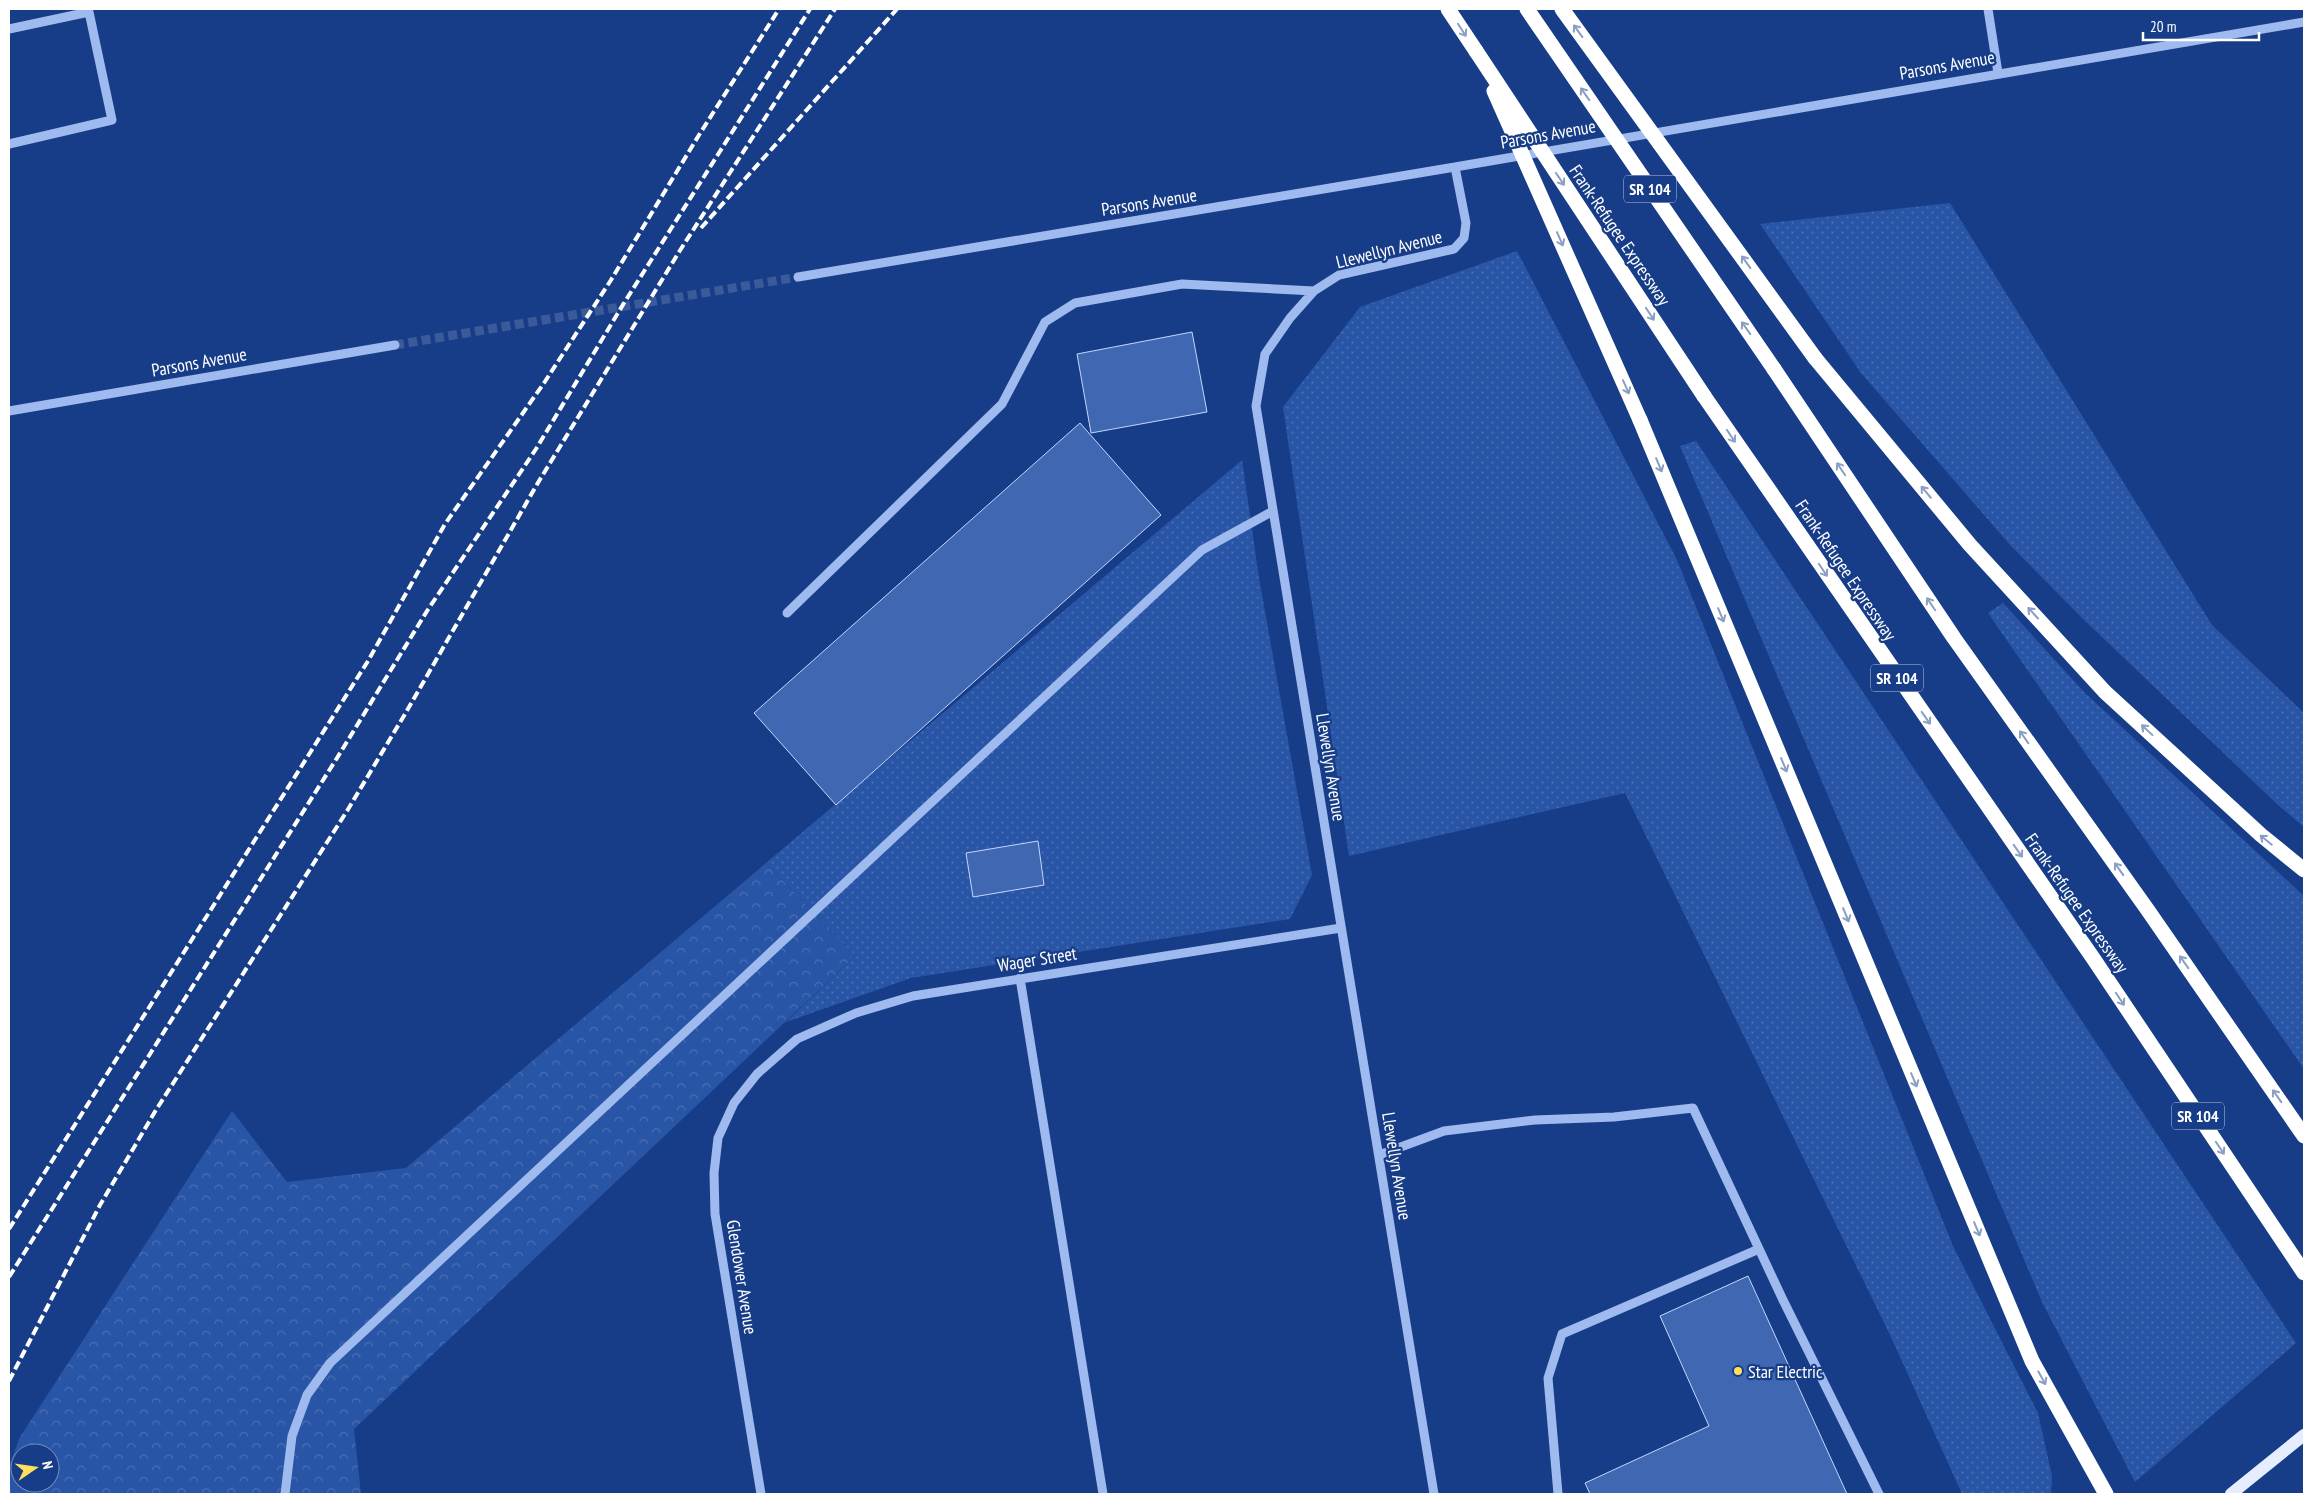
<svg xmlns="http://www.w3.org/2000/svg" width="2313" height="1503" font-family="'PT Sans Narrow',sans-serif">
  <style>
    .grass { fill: url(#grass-dots) }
    .forest { fill: url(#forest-crowns); fill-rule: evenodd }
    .building { fill: #3f67b2; stroke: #c4d7fa }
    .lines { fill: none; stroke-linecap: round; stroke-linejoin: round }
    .minor-tunnel { stroke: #3a5a9a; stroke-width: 9; stroke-dasharray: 9 4.5; stroke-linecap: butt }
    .minor { stroke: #9ebaee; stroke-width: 9 }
    .major { stroke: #e5edff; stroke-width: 12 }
    .highway { stroke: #fff; stroke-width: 15 }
    .rail { stroke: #fff; stroke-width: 4; stroke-dasharray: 9 4; stroke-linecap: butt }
    .highway-bridge { stroke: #fff; stroke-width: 15 }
    .oneway { stroke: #8b9ec4 }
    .poi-dot { fill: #ffe05b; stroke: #173d88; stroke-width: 2 }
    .labels { text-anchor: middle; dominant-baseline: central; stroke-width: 4.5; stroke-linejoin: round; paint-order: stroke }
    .shield { fill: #173d88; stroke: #b9c5db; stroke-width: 1 }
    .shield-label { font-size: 16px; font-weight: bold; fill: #fff }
    .street-label { font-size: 18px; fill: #fff; stroke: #173d88 }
    .poi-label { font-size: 18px; fill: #fff; stroke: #173d88; text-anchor: start }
  </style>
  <defs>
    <pattern id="grass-dots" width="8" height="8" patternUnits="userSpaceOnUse" patternTransform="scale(1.25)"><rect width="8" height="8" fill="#2955a7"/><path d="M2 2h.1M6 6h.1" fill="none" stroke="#496eb4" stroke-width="1.8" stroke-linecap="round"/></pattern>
    <pattern id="forest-crowns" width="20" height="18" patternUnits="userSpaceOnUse" patternTransform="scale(1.25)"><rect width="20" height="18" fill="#2955a7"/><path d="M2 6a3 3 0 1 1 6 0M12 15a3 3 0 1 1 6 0" fill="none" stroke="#496eb4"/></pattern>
  </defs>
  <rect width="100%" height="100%" fill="#173d88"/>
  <path class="grass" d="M1950,203L2212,625L2304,713V827L2278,805L2082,618L2011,546L1861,373L1760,224Z
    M1517,251L1677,560L1953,1246L2038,1413L2052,1476L2051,1494H1962L1891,1337L1625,793L1349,856L1283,407L1360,307Z
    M1696,441L2296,1343L2135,1482L2042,1302L1680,446Z
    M1242,460L1259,578L1312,875L1290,919L911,978L786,1022L855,956L766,863Z
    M2003,603L2083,691L2304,896V1069L1988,613Z"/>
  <path class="forest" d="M766,863L855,956L354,1429L361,1494H9V1466L20,1437L232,1111L287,1182L406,1168ZM20,1453H50V1483H20Z"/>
  <path class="building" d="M1192,332L1207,412L1091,433L1077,354Z
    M1080,423L1161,515L836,805L754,713Z
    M1038,841L1044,885L973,897L966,853Z
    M1748,1276L1847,1494H1590L1585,1483L1709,1426L1660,1316Z"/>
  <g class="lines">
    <path class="minor-tunnel" d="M395,345L798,277"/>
    <path class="minor" d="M1988,9L1998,73
      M9,29L89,12L112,120L9,144
      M798,277L1455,167L2304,22
      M9,411L395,345
      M787,613L1002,404L1045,322L1075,303L1182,284L1314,291
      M1020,978L1103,1494
      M1379,1155L1444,1131L1535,1120L1614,1117L1693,1108L1783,1300L1879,1494
      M285,1494L292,1436L307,1395L330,1363L1202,550L1273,511
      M761,1494L715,1214L714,1173L718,1138L734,1103L757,1074L797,1039L856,1013L913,996L1341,928
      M1434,1494L1256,406L1265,354L1290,318L1314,291L1339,275L1454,249L1464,238L1466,223L1455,167
      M1558,1494L1548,1378L1562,1334L1759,1249"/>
    <path class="major" d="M2231,1494L2304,1435"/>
    <path class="highway" d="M1448,9L1476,51
      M1815,358L1970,545L2105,692L2261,835L2304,870
      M1774,369L1954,638L2147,909L2304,1136
      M1704,396L2093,958L2304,1273
      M1640,420L2032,1361L2106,1494"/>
    <path class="rail" d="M701,228L897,9
      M9,1229L368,661L445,524L544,383L611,280L699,135L779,9
      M9,1277L337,758L427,611L536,449L624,303L810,9
      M9,1381L100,1205L156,1110L347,811L405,714L539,481L679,252L835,9"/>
    <path class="highway-bridge" d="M1527,9L1774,369
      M1562,9L1815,358
      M1476,51L1704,396
      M1494,91L1640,420"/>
  </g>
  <defs><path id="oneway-shaft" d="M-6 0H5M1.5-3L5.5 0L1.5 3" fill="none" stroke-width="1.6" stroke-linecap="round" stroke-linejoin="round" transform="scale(1.25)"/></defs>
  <g class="oneway">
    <use href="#oneway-shaft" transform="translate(1462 30) rotate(57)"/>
    <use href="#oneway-shaft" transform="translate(1578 31) rotate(-126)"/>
    <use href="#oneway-shaft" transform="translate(1585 94) rotate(-125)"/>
    <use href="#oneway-shaft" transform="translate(1560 179) rotate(56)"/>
    <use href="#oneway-shaft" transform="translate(1560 239) rotate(66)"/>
    <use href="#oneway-shaft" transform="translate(1746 262) rotate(-126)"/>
    <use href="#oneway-shaft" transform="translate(1650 314) rotate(56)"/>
    <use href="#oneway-shaft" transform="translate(1746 328) rotate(-125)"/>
    <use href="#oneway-shaft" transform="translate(1626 387) rotate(66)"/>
    <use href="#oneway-shaft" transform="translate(1731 436) rotate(56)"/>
    <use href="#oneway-shaft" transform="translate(1659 465) rotate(67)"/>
    <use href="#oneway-shaft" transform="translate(1841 469) rotate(-124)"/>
    <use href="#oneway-shaft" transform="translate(1926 492) rotate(-130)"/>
    <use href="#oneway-shaft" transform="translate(1823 570) rotate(56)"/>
    <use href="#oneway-shaft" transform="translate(1931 604) rotate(-124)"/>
    <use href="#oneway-shaft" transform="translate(2033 613) rotate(-133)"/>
    <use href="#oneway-shaft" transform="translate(1721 615) rotate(67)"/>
    <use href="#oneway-shaft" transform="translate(1926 718) rotate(55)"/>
    <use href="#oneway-shaft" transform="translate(2147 730) rotate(-137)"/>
    <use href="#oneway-shaft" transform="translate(2024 737) rotate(-125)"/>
    <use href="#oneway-shaft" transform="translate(1784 765) rotate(67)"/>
    <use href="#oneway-shaft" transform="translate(2266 840) rotate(-141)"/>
    <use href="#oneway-shaft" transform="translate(2018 851) rotate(55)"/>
    <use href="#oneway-shaft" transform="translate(2119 869) rotate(-125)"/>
    <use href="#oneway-shaft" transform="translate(1846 915) rotate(67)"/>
    <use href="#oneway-shaft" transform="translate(2184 962) rotate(-125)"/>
    <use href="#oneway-shaft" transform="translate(2120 999) rotate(56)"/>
    <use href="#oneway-shaft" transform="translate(1914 1080) rotate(67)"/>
    <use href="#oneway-shaft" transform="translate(2277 1096) rotate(-125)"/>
    <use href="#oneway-shaft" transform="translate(2220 1148) rotate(56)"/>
    <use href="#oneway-shaft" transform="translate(1977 1229) rotate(67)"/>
    <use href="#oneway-shaft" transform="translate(2042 1378) rotate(61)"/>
  </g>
  <circle class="poi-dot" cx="1738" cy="1371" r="5"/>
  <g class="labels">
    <g class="shield">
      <rect x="1624" y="175.5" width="52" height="27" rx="4"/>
      <rect x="1871" y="664.5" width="52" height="27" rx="4"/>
      <rect x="2172" y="1102.5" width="52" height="27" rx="4"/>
    </g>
    <g class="shield-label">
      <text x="1650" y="189">SR 104</text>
      <text x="1897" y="678">SR 104</text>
      <text x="2198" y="1116">SR 104</text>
    </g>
    <g class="street-label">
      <text transform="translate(1947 65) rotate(-10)">Parsons Avenue</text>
      <text transform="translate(1548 134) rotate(-10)">Parsons Avenue</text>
      <text transform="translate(1149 202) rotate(-9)">Parsons Avenue</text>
      <text transform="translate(1620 235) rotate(56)">Frank-Refugee Expressway</text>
      <text transform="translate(1389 249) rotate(-14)">Llewellyn Avenue</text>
      <text transform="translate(199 362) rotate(-10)">Parsons Avenue</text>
      <text transform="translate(1846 570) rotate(56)">Frank-Refugee Expressway</text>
      <text transform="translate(1331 767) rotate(81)">Llewellyn Avenue</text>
      <text transform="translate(2077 903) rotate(55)">Frank-Refugee Expressway</text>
      <text transform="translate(1037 959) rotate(-9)">Wager Street</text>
      <text transform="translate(1397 1166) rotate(81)">Llewellyn Avenue</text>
      <text transform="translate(742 1277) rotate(81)">Glendower Avenue</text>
    </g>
    <g class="poi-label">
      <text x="1748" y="1371">Star Electric</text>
    </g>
  </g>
  <rect width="2313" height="1503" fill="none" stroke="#ffffff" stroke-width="20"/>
  <g transform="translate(35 1468) rotate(77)"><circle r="24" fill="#173d88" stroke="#748bb8"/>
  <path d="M0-4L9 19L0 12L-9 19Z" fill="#ffe05b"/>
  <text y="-8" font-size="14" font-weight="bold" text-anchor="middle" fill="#ffffff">N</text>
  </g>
  <path d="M2143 32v8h116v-8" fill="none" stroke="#ffffff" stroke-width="2.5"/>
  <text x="2150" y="32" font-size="15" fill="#ffffff" stroke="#173d88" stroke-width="4" paint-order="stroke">20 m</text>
</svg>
